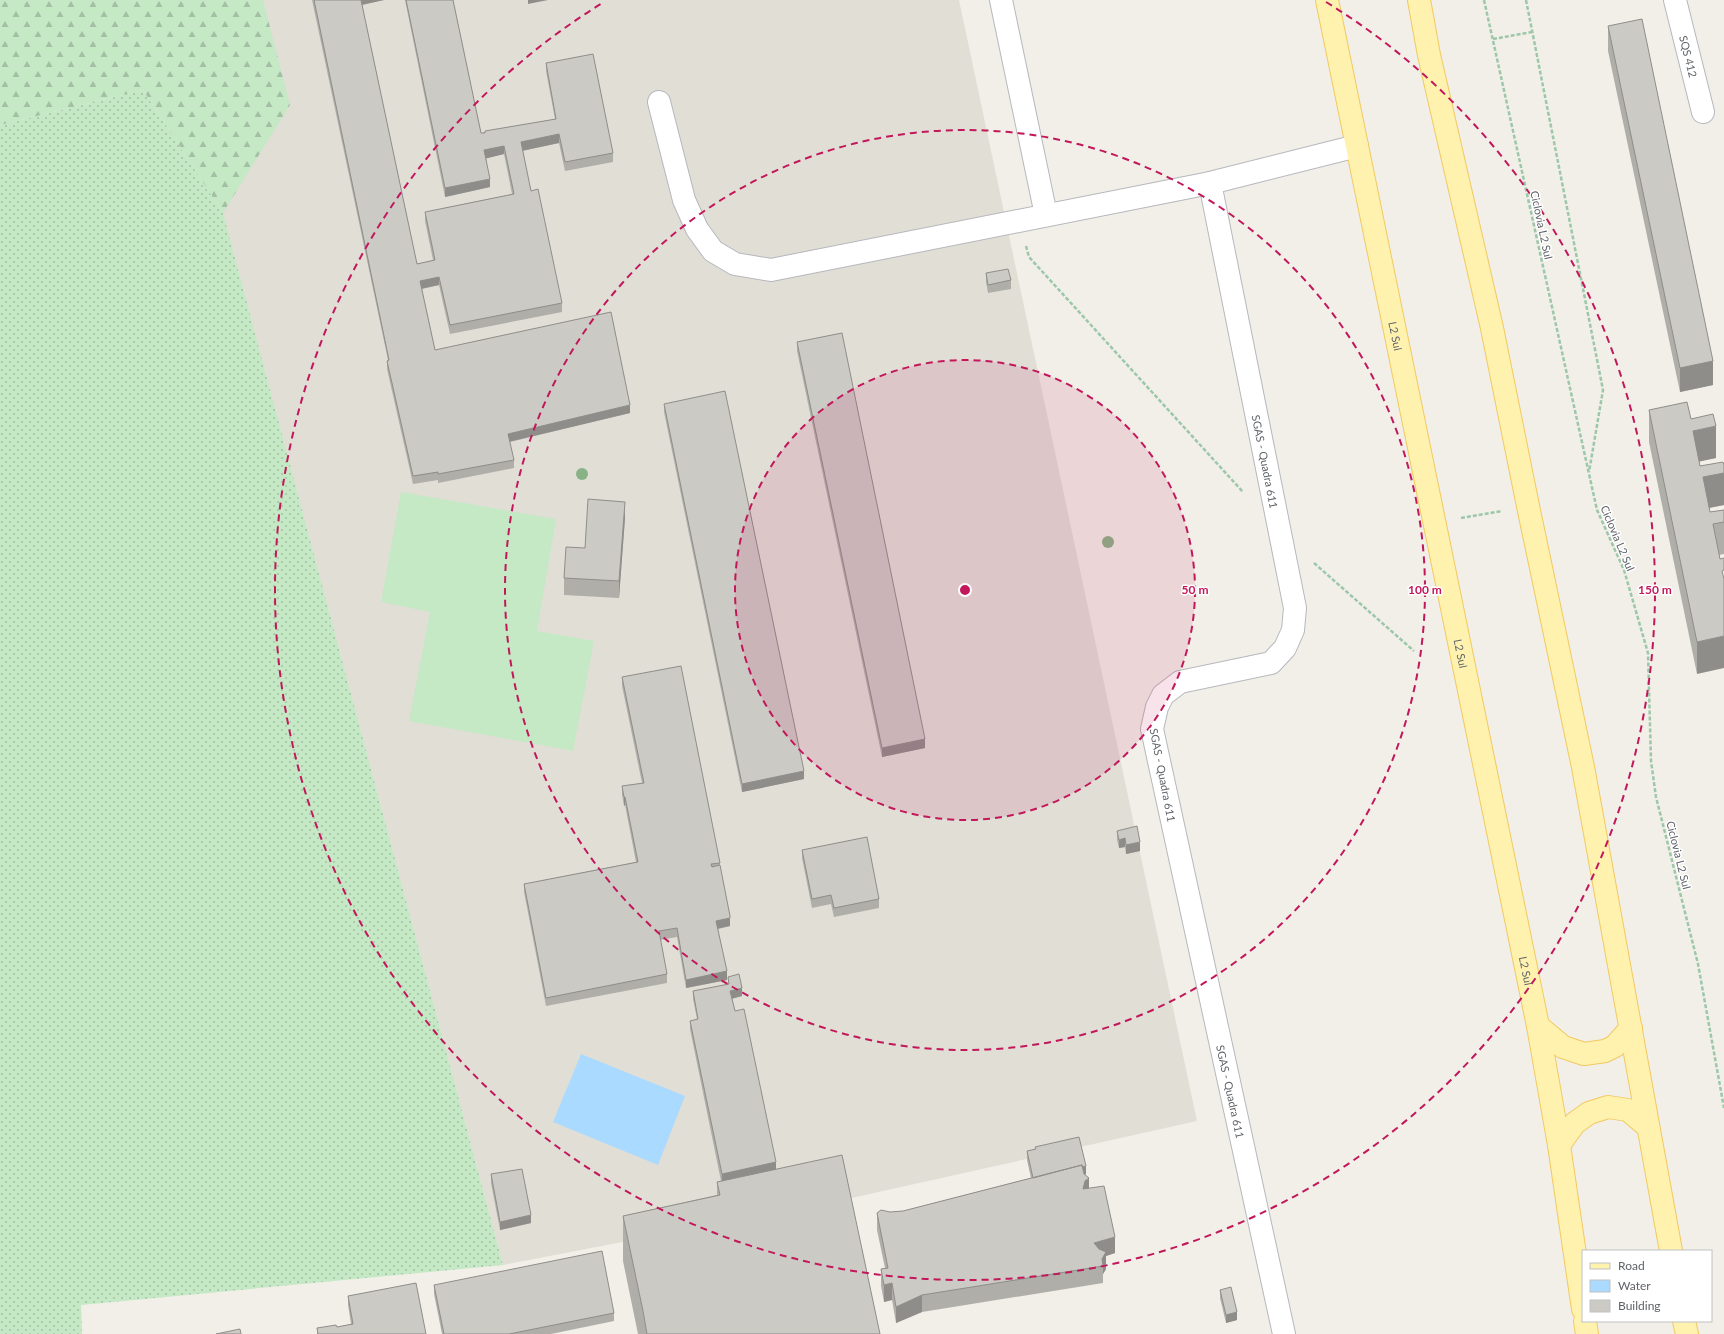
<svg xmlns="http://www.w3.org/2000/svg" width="1724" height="1334" font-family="Lato,sans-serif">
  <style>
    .education { fill: #e1ded6 }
    .grass { fill: url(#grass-dots) }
    .forest { fill: url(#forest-firs) }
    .pitch { fill: #c5e8c5 }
    .water { fill: #aadaff }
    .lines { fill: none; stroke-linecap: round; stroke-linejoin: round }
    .minor-casing { stroke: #b5b8bc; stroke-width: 24 }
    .major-casing { stroke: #f2c960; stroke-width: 24 }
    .path { stroke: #9cc7a9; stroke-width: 2.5; stroke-dasharray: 4 2; stroke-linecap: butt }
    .minor { stroke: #fff; stroke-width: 22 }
    .major { stroke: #fff2af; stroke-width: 22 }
    .tree { fill: #89b387 }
    .wall { fill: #afaea9 }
    .shaded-wall { fill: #8f8d8a }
    .building { fill: #cccac5; stroke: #8f8d8a }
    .ring { fill: none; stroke: #c2185b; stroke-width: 2; stroke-dasharray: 7 5 }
    .labels { text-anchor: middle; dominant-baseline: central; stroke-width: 3; stroke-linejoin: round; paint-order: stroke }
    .street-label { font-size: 11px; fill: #5f6368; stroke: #fff }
    .centre { fill: #c2185b; stroke: #fff; stroke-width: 2 }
    .ring-label { font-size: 12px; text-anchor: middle; font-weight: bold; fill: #c2185b; stroke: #fff; stroke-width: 3; stroke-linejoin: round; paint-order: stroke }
  </style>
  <defs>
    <pattern id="grass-dots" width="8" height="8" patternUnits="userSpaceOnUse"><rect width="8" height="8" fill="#c5e8c5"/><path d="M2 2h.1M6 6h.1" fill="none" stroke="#a3c0a4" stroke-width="1.8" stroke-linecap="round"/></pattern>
    <pattern id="forest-firs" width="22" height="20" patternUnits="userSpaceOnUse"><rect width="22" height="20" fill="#c5e8c5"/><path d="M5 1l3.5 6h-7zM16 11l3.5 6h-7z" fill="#a3c0a4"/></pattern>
  </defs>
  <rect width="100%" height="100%" fill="#f1efe8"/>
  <path class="education" d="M166,0H959L1197,1121L856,1197L503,1265Z"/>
  <path class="grass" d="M143,90L223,213L503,1265L81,1305L82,1334H0V125Z"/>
  <path class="forest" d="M0,0H263L290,105L223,213L143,90L0,125Z"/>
  <path class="pitch" d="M401,492L556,519L537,631L594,641L573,751L409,721L430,612L381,602Z"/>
  <path class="water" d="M581,1054L685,1096L658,1165L553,1122Z"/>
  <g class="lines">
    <defs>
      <g id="minor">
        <path d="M1001,0L1046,215"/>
        <path id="s1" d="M1675,0L1703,112"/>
        <path d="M659,102L684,200L697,229L713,251L735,264L771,270L1210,183L1357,146"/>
        <path id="s2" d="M1210,183L1295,608L1293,630L1285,648L1271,663L1180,682L1163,695L1157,707L1152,729L1284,1334"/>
      </g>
      <g id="major">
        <path id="s3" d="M1327,0L1538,1026L1559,1145L1583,1309"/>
        <path d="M1419,0L1429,55L1492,328L1528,506L1583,767L1671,1251"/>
        <path d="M1538,1026L1563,1047L1584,1054L1605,1051L1615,1046L1631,1028"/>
        <path d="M1559,1145L1575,1123L1589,1113L1608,1107L1628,1110L1647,1126"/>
        <path d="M1585,1321L1587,1334"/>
        <path d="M1684,1321L1687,1334"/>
      </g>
    </defs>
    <use href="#minor" class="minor-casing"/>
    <use href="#major" class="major-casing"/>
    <path class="path" d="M1484,0L1597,510L1624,570L1648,653L1651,761L1656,797L1698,964L1724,1108
      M1526,0L1603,390L1589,472
      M1493,39L1532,32
      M1026,246L1029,257L1243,492
      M1461,518L1502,511
      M1314,563L1414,651"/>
    <use href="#minor" class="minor"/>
    <use href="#major" class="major"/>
  </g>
  <g class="tree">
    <circle cx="582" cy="474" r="6"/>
    <circle cx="1108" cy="542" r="6"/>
  </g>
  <path class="wall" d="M312,0H384L362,5L417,264L433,260L425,221V212L512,194L504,154L486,158L490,187L445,197L405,0H453L481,133L555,119L546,71V63L613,153V162L565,171L559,143L522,151L531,191L562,303V312L450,334L439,285L422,289L435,350L630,413L510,442L514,460V468L438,483V480L413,484L387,369V361L388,360Z
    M1608,26L1713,385L1680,392L1608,51Z
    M986,273L1011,280V289L988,293L986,282Z
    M797,342L925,748L882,757L797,351Z
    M664,404L804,779L742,792L664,412Z
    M1649,410L1691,419L1716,458L1699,461L1700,466L1724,465V505L1709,508L1710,512L1724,510V554L1719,555L1697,674L1649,442Z
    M625,518L619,598L564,595V578L585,548Z
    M622,677L720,863V867L730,926L718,929L727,980L686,988L677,937L660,940L667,974V983L546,1006L524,892V884L636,862L625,805L624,806L622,795V786L642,783L622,686Z
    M1117,831L1140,851L1126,854L1125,847L1119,848L1117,840Z
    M802,850L879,899V908L834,917L831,904L812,908L802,858Z
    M728,977L742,996L732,999L735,1011L776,1169L880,1334H638L623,1261V1216L717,1195V1182L721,1181L690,1029V1021L697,1019L693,999V991L728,984Z
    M1035,1149L1086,1174L1085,1175L1089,1188L1115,1253L1106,1256V1269L1103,1274V1283L922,1312L896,1323L892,1300L884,1302L881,1286V1269L885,1268L877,1230V1213L903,1211L1031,1178L1027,1160V1151Z
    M491,1174L531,1223L500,1230L491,1183Z
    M434,1285L614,1313V1321L551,1334H442L434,1294Z
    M1220,1290L1237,1320L1226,1323L1220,1298Z
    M348,1296L426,1334H317V1328L337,1327L351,1324L348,1305Z"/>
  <path class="shaded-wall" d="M361,0H384L361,5Z
    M528,0H548L528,4Z
    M559,134V143L521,151V142Z
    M504,146V154L484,159V150Z
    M490,179V187L445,197V188Z
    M439,277V285L420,289V281Z
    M1713,361V385L1680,392V368Z
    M630,405V413L508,442V434Z
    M1716,426V458L1693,463V431Z
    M1724,473V505L1703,509V477Z
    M625,502V518L619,598V581Z
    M1724,636V668L1697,674V642Z
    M925,739V748L882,757V748Z
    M804,771V779L742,792V784Z
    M624,797H625V805L624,806Z
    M1125,838V847L1119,848V840Z
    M1140,842V851L1126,854V845Z
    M730,916V926L716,929V921Z
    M727,971V980L686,988V980Z
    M742,988V996L730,999V991Z
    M776,1162V1171L722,1182V1174Z
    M1086,1166V1174L1033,1187V1178Z
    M1089,1178V1194L1083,1189L1085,1181Z
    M531,1215V1223L500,1230V1222Z
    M1115,1237V1253L1106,1256V1269L1103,1274V1266L1094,1243Z
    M892,1283V1300L884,1302V1285Z
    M922,1295V1312L896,1323V1307Z
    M1237,1312V1320L1226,1323V1315Z"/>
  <path class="building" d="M314,0H361L417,264L435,260L425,212L514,194L504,146L484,150L490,179L445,188L406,0H453L481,133H485V131L556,119L546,63L593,54L613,153L565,162L559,134L521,142L531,191L538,189L562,303L450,325L439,277L420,281L435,350L611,312L630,405L508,434L514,460L438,474V472L413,476L387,361L389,360Z
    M1642,19L1713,361L1680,368L1608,26Z
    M1008,269L1011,280L988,285L986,273Z
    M842,333L925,739L882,748L797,342Z
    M725,391L804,771L742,784L664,404Z
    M1687,402L1691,419L1713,414L1716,426L1693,431L1700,466L1723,462L1724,465V473L1703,477L1710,512L1724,510V522L1713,524L1720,559L1724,558V570L1722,571L1724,579V636L1697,642L1649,410Z
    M588,499L625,502L619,581L564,578L566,547L585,548Z
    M681,666L720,863L711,864L712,867L720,865L730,916V918L716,921L727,971L686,980L677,928L659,931L667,974L546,998L524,884L638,862L625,797H624L622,786L644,783L622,677Z
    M1137,826L1140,842L1126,845L1125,838L1119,840L1117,831Z
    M867,837L879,899L834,908L831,895L812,899L802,850Z
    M739,974L742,988L730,991L735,1011L744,1009L776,1162L722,1174L690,1021L698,1019L693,991L729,984L728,977Z
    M1079,1137L1086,1166L1082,1167V1165L1033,1178L1027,1151L1036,1149L1035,1147Z
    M842,1155L880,1334H647L643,1311L623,1216L720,1195L717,1182Z
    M1082,1165L1084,1174L1089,1178L1085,1181L1083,1189L1104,1186L1115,1237L1094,1243L1099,1249L1106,1252L1102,1259L1103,1266L922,1295L896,1307L892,1283L884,1285L881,1269L888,1268L877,1213L881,1210L890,1212L903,1211Z
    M522,1169L531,1215L500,1222L491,1174Z
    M602,1251L614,1313L509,1334H444L434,1285Z
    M416,1283L426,1334H318L317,1328L336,1325L337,1327L353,1324L348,1296Z
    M1231,1287L1237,1312L1226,1315L1220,1290Z
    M240,1329L241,1334H216Z"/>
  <circle cx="965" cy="590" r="230" fill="#c2185b" fill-opacity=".12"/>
  <g class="ring">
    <circle cx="965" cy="590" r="230"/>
    <circle cx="965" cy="590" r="460"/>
    <path d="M1326 2A690 690 0 1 1 604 2"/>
  </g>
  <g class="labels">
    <g class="street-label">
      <text stroke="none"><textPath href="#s1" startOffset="58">SQS 412</textPath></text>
      <text transform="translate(1542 225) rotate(78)">Ciclovia L2 Sul</text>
      <text stroke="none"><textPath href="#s3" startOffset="343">L2 Sul</textPath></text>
      <text stroke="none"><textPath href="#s2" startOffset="284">SGAS - Quadra 611</textPath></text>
      <text transform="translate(1618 538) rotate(67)">Ciclovia L2 Sul</text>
      <text stroke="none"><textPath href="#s3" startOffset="667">L2 Sul</textPath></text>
      <text transform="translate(1163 775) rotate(79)">SGAS - Quadra 611</text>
      <text transform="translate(1679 855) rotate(76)">Ciclovia L2 Sul</text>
      <text stroke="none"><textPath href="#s3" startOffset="991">L2 Sul</textPath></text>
      <text stroke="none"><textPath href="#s2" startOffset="1017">SGAS - Quadra 611</textPath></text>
    </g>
  </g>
  <circle cx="965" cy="590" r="6" class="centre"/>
  <g class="ring-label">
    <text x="1195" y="594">50 m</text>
    <text x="1425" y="594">100 m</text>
    <text x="1655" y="594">150 m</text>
  </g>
  <rect x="1582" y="1250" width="130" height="72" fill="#ffffff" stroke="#bfc1c3"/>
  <rect x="1590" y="1263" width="20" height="6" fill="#fff2af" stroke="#bfc1c3"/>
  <text x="1618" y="1270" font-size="12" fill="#5f6368">Road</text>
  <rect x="1590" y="1280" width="20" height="12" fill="#aadaff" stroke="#bfc1c3"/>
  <text x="1618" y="1290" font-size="12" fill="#5f6368">Water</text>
  <rect x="1590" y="1300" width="20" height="12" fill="#cccac5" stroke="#bfc1c3"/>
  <text x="1618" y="1310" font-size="12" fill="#5f6368">Building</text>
</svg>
